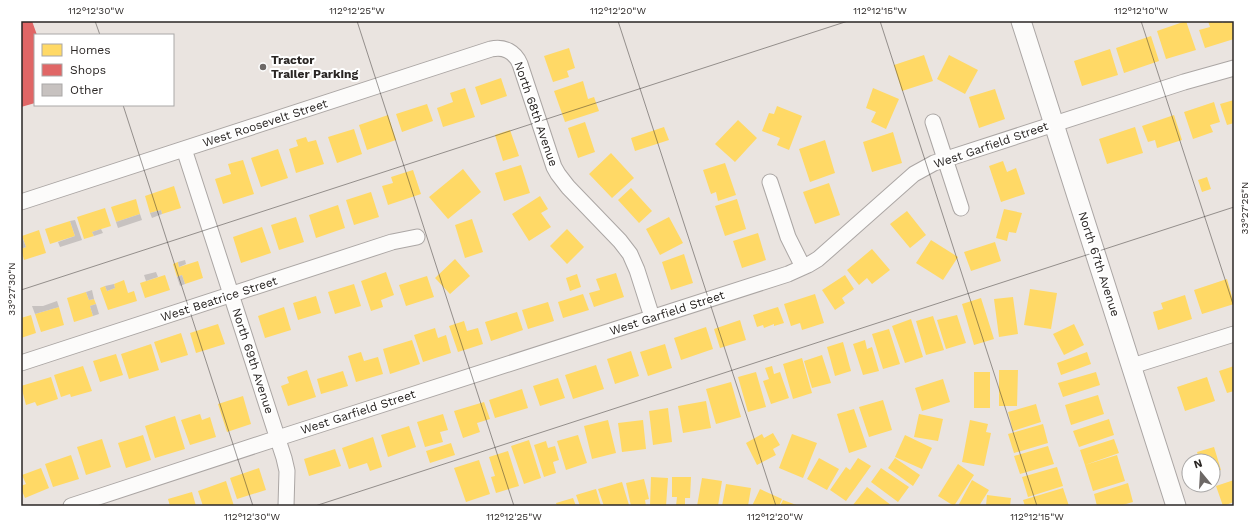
<svg xmlns="http://www.w3.org/2000/svg" width="1255" height="527" font-family="'Work Sans',sans-serif">
  <style>
    .homes { fill: #ffd966 }
    .shops { fill: #e06666 }
    .building { fill: #c7c2c0 }
    .lines { fill: none; stroke-linecap: round; stroke-linejoin: round }
    .minor-casing { stroke: #aba6a4; stroke-width: 17 }
    .major-casing { stroke: #aba6a4; stroke-width: 21 }
    .minor { stroke: #fcfbfa; stroke-width: 15 }
    .major { stroke: #fcfbfa; stroke-width: 19 }
    .ticks { fill: none; stroke: #2a2624; stroke-width: 1; stroke-opacity: 0.45 }
    .poi-dot { fill: #6d6866; stroke: #fff; stroke-width: 1.5 }
    .labels { text-anchor: middle; dominant-baseline: central; stroke-width: 4; stroke-linejoin: round; paint-order: stroke }
    .poi-label { font-size: 12px; font-weight: bold; fill: #2a2624; stroke: #fff; text-anchor: start }
    .street-label { font-size: 12px; fill: #2a2624; stroke: #fff }
    .neatline { fill: none; stroke: #2a2624; stroke-width: 1.5 }
    .ticks-label { font-size: 10px; text-anchor: middle; fill: #2a2624 }
  </style>
  <rect width="100%" height="100%" fill="#eae4e0"/>
  <path class="homes" d="M1186,21L1196,50L1166,59L1157,31Z
    M1208,21H1221L1222,23L1227,21H1234V39L1205,48L1199,30L1210,27Z
    M1151,36L1159,61L1124,73L1116,48Z
    M569,48L575,68L567,71L569,77L553,82L544,56Z
    M1110,49L1118,75L1082,86L1074,61Z
    M924,55L933,81L902,91L894,65Z
    M949,55L978,70L965,94L937,79Z
    M501,78L507,96L481,105L475,87Z
    M583,81L588,99L594,97L599,111L565,122L554,91Z
    M465,88L475,117L443,127L437,108L453,102L450,93Z
    M873,88L899,99L886,129L871,122L876,112L866,108Z
    M995,89L1005,119L979,128L969,97Z
    M1234,100V123L1227,125L1220,104Z
    M1214,102L1220,122L1210,125L1213,132L1193,139L1184,112Z
    M427,104L433,121L402,132L396,114Z
    M777,106L802,116L789,150L777,145L780,138L762,131L769,113L774,114Z
    M388,115L396,140L367,150L359,125Z
    M1174,115L1182,140L1157,148L1155,140L1148,142L1142,126Z
    M738,120L757,138L735,162L715,144Z
    M585,122L595,152L578,158L568,128Z
    M664,127L669,140L635,151L631,138Z
    M1135,127L1143,153L1107,164L1099,139Z
    M354,129L362,154L337,163L328,137Z
    M510,130L519,156L503,161L495,135Z
    M893,132L902,163L872,172L863,142Z
    M306,137L308,142L316,140L324,164L296,173L289,149L298,146L296,140Z
    M825,140L835,173L810,182L799,149Z
    M278,149L288,178L261,187L251,158Z
    M611,153L634,178L612,198L589,174Z
    M243,160L254,194L223,204L215,179L231,174L228,164Z
    M1003,161L1007,172L1016,168L1025,194L1001,202L989,166Z
    M725,163L736,195L718,201L716,192L711,194L703,170Z
    M521,165L530,193L504,201L495,173Z
    M463,169L481,192L448,219L429,197Z
    M413,170L421,194L388,205L382,186L393,183L391,177Z
    M1207,177L1211,189L1202,192L1198,180Z
    M829,183L840,215L815,224L803,192Z
    M174,186L181,208L162,214L161,210L150,213L145,196Z
    M631,188L652,211L639,223L618,200Z
    M371,192L379,217L354,225L346,200Z
    M540,196L548,209L541,213L551,227L529,241L512,214Z
    M136,199L140,214L116,222L111,207Z
    M737,199L746,229L725,236L715,206Z
    M338,205L345,228L316,238L309,215Z
    M105,208L111,226L92,232L94,236L84,239L77,217Z
    M1004,209L1022,213L1016,233L1009,232L1007,241L996,238Z
    M907,211L926,235L910,248L890,224Z
    M296,217L304,242L279,250L271,225Z
    M669,217L683,243L660,255L646,229Z
    M472,219L483,252L465,258L455,225Z
    M70,221L75,236L50,244L45,229Z
    M262,227L271,253L241,263L233,237Z
    M567,229L584,247L567,264L550,246Z
    M39,230L46,253L24,260L21,249L26,247L22,236Z
    M758,233L766,260L742,268L733,241Z
    M931,240L958,257L943,280L916,263Z
    M995,242L1001,261L971,271L964,252Z
    M872,249L890,270L872,284L867,278L859,285L847,270Z
    M684,254L693,283L671,290L662,262Z
    M455,259L470,276L450,294L435,278Z
    M198,261L203,278L185,284L182,275L177,277L173,264L178,262L179,267Z
    M386,272L394,295L381,300L383,307L371,311L361,281Z
    M616,273L624,297L594,307L589,293L600,290L596,279Z
    M577,274L581,287L570,291L566,278Z
    M165,275L170,290L145,298L140,283Z
    M845,275L854,289L842,298L845,303L835,310L822,290Z
    M427,276L434,297L406,306L399,285Z
    M1227,279L1234,304L1202,314L1194,290Z
    M124,280L128,293L134,291L137,301L108,310L100,288L105,286L107,291L115,288L114,284Z
    M354,284L361,306L335,314L328,292Z
    M1030,289L1057,293L1051,329L1024,325Z
    M86,292L89,300L94,299L96,304L90,306L93,316L74,322L67,298Z
    M583,294L589,310L563,318L558,302Z
    M815,294L824,323L802,330L800,323L791,326L784,304Z
    M1185,295L1192,319L1158,330L1153,312L1163,309L1161,303Z
    M316,296L321,313L298,320L293,303Z
    M1013,297L1018,334L999,337L994,299Z
    M981,298L994,339L974,345L962,304Z
    M548,302L554,321L528,329L522,310Z
    M59,307L64,325L41,332L35,314Z
    M284,307L291,330L265,338L258,316Z
    M778,307L784,323L774,326V324L764,328L763,325L757,327L753,315Z
    M517,312L523,330L491,341L485,322Z
    M31,315L36,333L21,338V318Z
    M957,315L966,343L946,349L937,320Z
    M933,316L944,350L926,355L916,321Z
    M911,319L923,357L905,363L892,326Z
    M740,320L746,340L720,348L714,329Z
    M464,321L467,331L478,328L483,344L458,352L449,326Z
    M218,324L225,344L196,353L190,333Z
    M1074,324L1084,345L1064,355L1053,334Z
    M706,327L713,349L681,360L674,338Z
    M435,328L438,338L446,335L451,353L423,362L414,335Z
    M889,329L900,364L883,369L872,334Z
    M181,333L188,355L161,363L154,342Z
    M412,340L420,364L390,374L383,349Z
    M865,340L867,349L872,347L879,371L863,375L853,344Z
    M843,342L851,371L835,376L827,347Z
    M151,344L159,370L129,379L121,354Z
    M665,344L672,368L648,376L640,352Z
    M631,351L639,376L615,384L607,359Z
    M361,352L364,361L378,357L383,374L356,382L348,356Z
    M1087,352L1091,364L1061,375L1057,363Z
    M116,354L123,375L100,382L93,361Z
    M822,355L831,383L812,388L804,361Z
    M802,358L812,393L793,399L783,364Z
    M596,365L604,389L573,399L565,375Z
    M83,366L92,391L71,397L70,394L61,397L54,375Z
    M772,366L774,374L780,372L789,398L771,404L763,381L769,379L765,368Z
    M1234,366V391L1227,393L1219,371Z
    M307,370L316,397L288,406L281,386L289,383L287,377Z
    M999,370H1018L1017,406H999Z
    M343,371L348,386L321,394L317,379Z
    M756,372L766,407L748,412L738,377Z
    M974,372H990V408H974Z
    M1096,372L1100,385L1063,397L1058,383Z
    M51,377L58,399L37,406L35,402L26,405L21,386Z
    M1207,377L1215,401L1185,411L1177,387Z
    M558,378L565,398L540,406L533,386Z
    M943,379L950,402L922,411L915,388Z
    M731,382L741,417L716,424L706,389Z
    M522,389L528,408L495,418L489,400Z
    M1098,395L1104,414L1071,425L1065,405Z
    M243,396L251,424L227,432L218,404Z
    M883,400L892,430L869,437L859,407Z
    M706,401L711,428L683,433L678,406Z
    M484,402L490,419L477,423L480,432L463,438L454,411Z
    M1036,404L1041,422L1013,431L1008,412Z
    M668,408L672,442L653,445L649,411Z
    M854,409L867,447L849,453L837,414Z
    M200,414L202,420L210,417L216,437L190,445L181,420Z
    M443,414L448,430L440,432L443,442L425,447L417,422Z
    M919,414L943,419L938,441L914,437Z
    M175,416L185,449L155,458L145,426Z
    M1109,419L1114,435L1079,447L1073,431Z
    M608,420L616,453L592,459L584,426Z
    M643,420L646,449L622,452L618,423Z
    M970,420L988,424L986,432L991,433L984,466L962,462Z
    M1043,424L1048,443L1014,453L1008,434Z
    M409,426L416,447L388,457L381,435Z
    M773,433L780,445L773,449L776,455L757,465L746,443L762,434L764,438Z
    M792,434L817,443L803,478L779,468Z
    M143,435L151,460L126,468L118,443Z
    M578,435L587,463L566,470L557,441Z
    M905,435L932,448L922,469L895,457Z
    M373,437L382,467L370,471L367,463L349,469L342,448Z
    M102,439L111,467L86,475L77,447Z
    M1114,439L1119,453L1085,465L1080,450Z
    M529,440L541,478L524,484L511,446Z
    M546,441L548,448L555,446L559,460L553,462L556,473L544,477L534,445Z
    M451,443L455,455L430,463L426,451Z
    M1048,446L1054,464L1020,474L1014,456Z
    M1214,447L1221,470L1213,472V461H1200L1197,452Z
    M335,449L341,466L309,476L304,459Z
    M508,451L519,486L496,493L491,477L495,476L489,457Z
    M71,455L79,479L53,487L45,464Z
    M1117,455L1125,481L1093,491L1085,465Z
    M819,458L839,469L827,490L807,479Z
    M858,458L871,466L846,501L830,490L846,467L850,470Z
    M895,458L920,475L913,486L888,468Z
    M479,460L490,494L466,502L454,468Z
    M958,464L974,475L954,506L938,496Z
    M1057,467L1063,486L1028,497L1022,477Z
    M41,468L49,488L25,498L21,489V486L26,484L22,475Z
    M259,468L266,490L237,499L230,478Z
    M881,468L909,487L898,502L871,482Z
    M651,477L668,478L666,506H650Z
    M672,477H691L690,498H685V506H676L677,497H672Z
    M702,478L722,481L718,506H697Z
    M644,479L649,499L645,500L646,506H631L626,483Z
    M972,480L989,490L979,506H958Z
    M1234,480V502L1223,506L1216,486Z
    M226,481L234,506H203L198,491Z
    M622,482L629,505L624,506H604L598,489Z
    M1128,483L1133,502L1119,506H1097L1094,494Z
    M726,484L751,488L748,506H722Z
    M867,487L891,505L890,506H855L853,505Z
    M1063,488L1069,506H1025L1023,500Z
    M596,489L601,506H580L576,495Z
    M760,489L782,499L779,506H752Z
    M192,492L196,506H170L168,499Z
    M987,495L1011,498L1010,506H986Z
    M573,498L576,506H557L556,503Z
    M783,500L799,506H780Z"/>
  <path class="shops" d="M21,21H32L37,35H35V103L21,107Z"/>
  <path class="building" d="M161,210L162,214L152,218L150,213Z
    M140,214L142,220L118,228L116,222Z
    M75,220L82,240L60,247L58,242L75,236L70,221Z
    M101,229L103,233L94,236L92,232Z
    M21,234L26,247L21,249Z
    M185,260L186,264L179,267L178,262Z
    M156,272L158,277L146,281L144,275Z
    M182,275L185,284L180,286L177,277Z
    M114,284L115,288L107,291L105,286Z
    M92,290L94,299L89,300L86,292Z
    M57,301L59,307L35,314L32,306H43Z
    M96,304L99,314L93,316L90,306Z"/>
  <g class="lines">
    <defs>
      <path id="minor" d="M933,122L961,208
        M184,149L284,458L287,471L286,506
        M770,182L788,237L803,267
        M21,202L491,49C504,46 515,52 520,64L554,167L558,174L568,187L620,241L630,254L637,270L652,317
        M21,363L392,242L417,237
        M1132,366L1234,334
        M71,506L278,438L788,274L808,265L818,259L914,174L934,163L1184,82L1234,68"/>
      <path id="major" d="M1021,21L1176,506"/>
    </defs>
    <use href="#minor" class="minor-casing"/>
    <use href="#major" class="major-casing"/>
    <use href="#minor" class="minor"/>
    <use href="#major" class="major"/>
  </g>
  <path class="ticks" d="M95,21L100,35M357,21L514,506M618,21L776,506M880,21L1037,506M1141,21L1234,307M123,105L253,506M21,290L848,21M315,506L1234,207"/>
  <circle class="poi-dot" cx="263" cy="67" r="4"/>
  <g class="labels">
    <g class="poi-label">
      <text x="271" y="60">Tractor<tspan x="271" dy="14">Trailer Parking</tspan></text>
    </g>
    <g class="street-label">
      <text transform="translate(536 114) rotate(71)">North 68th Avenue</text>
      <text transform="translate(265 123) rotate(-18)">West Roosevelt Street</text>
      <text transform="translate(991 145) rotate(-19)">West Garfield Street</text>
      <text transform="translate(1099 264) rotate(72)">North 67th Avenue</text>
      <text transform="translate(219 299) rotate(-18)">West Beatrice Street</text>
      <text transform="translate(667 313) rotate(-18)">West Garfield Street</text>
      <text transform="translate(253 361) rotate(72)">North 69th Avenue</text>
      <text transform="translate(358 412) rotate(-18)">West Garfield Street</text>
    </g>
  </g>
  <rect width="1255" height="527" fill="none" stroke="#ffffff" stroke-width="44"/>
  <rect x="34" y="34" width="140" height="72" fill="#ffffff" stroke="#aaa8a7"/>
  <rect x="42" y="44" width="20" height="12" fill="#ffd966" stroke="#aaa8a7"/>
  <text x="70" y="54" font-size="12" fill="#2a2624">Homes</text>
  <rect x="42" y="64" width="20" height="12" fill="#e06666" stroke="#aaa8a7"/>
  <text x="70" y="74" font-size="12" fill="#2a2624">Shops</text>
  <rect x="42" y="84" width="20" height="12" fill="#c7c2c0" stroke="#aaa8a7"/>
  <text x="70" y="94" font-size="12" fill="#2a2624">Other</text>
  <g transform="translate(1201 473) rotate(342)"><circle r="19" fill="#ffffff" stroke="#aaa8a7"/>
  <path d="M0-3L7 15L0 10L-7 15Z" fill="#6d6866"/>
  <text y="-6" font-size="11" font-weight="bold" text-anchor="middle" fill="#2a2624">N</text>
  </g>
  <rect x="22" y="22" width="1211" height="483" class="neatline"/>
  <g class="ticks-label">
    <text x="96" y="14">112°12'30"W</text>
    <text x="357" y="14">112°12'25"W</text>
    <text x="618" y="14">112°12'20"W</text>
    <text x="880" y="14">112°12'15"W</text>
    <text x="1141" y="14">112°12'10"W</text>
    <text transform="translate(1244 208) rotate(-90)" y="4">33°27'25"N</text>
    <text transform="translate(11 289) rotate(-90)" y="4">33°27'30"N</text>
    <text x="252" y="520">112°12'30"W</text>
    <text x="514" y="520">112°12'25"W</text>
    <text x="775" y="520">112°12'20"W</text>
    <text x="1037" y="520">112°12'15"W</text>
  </g>
</svg>
